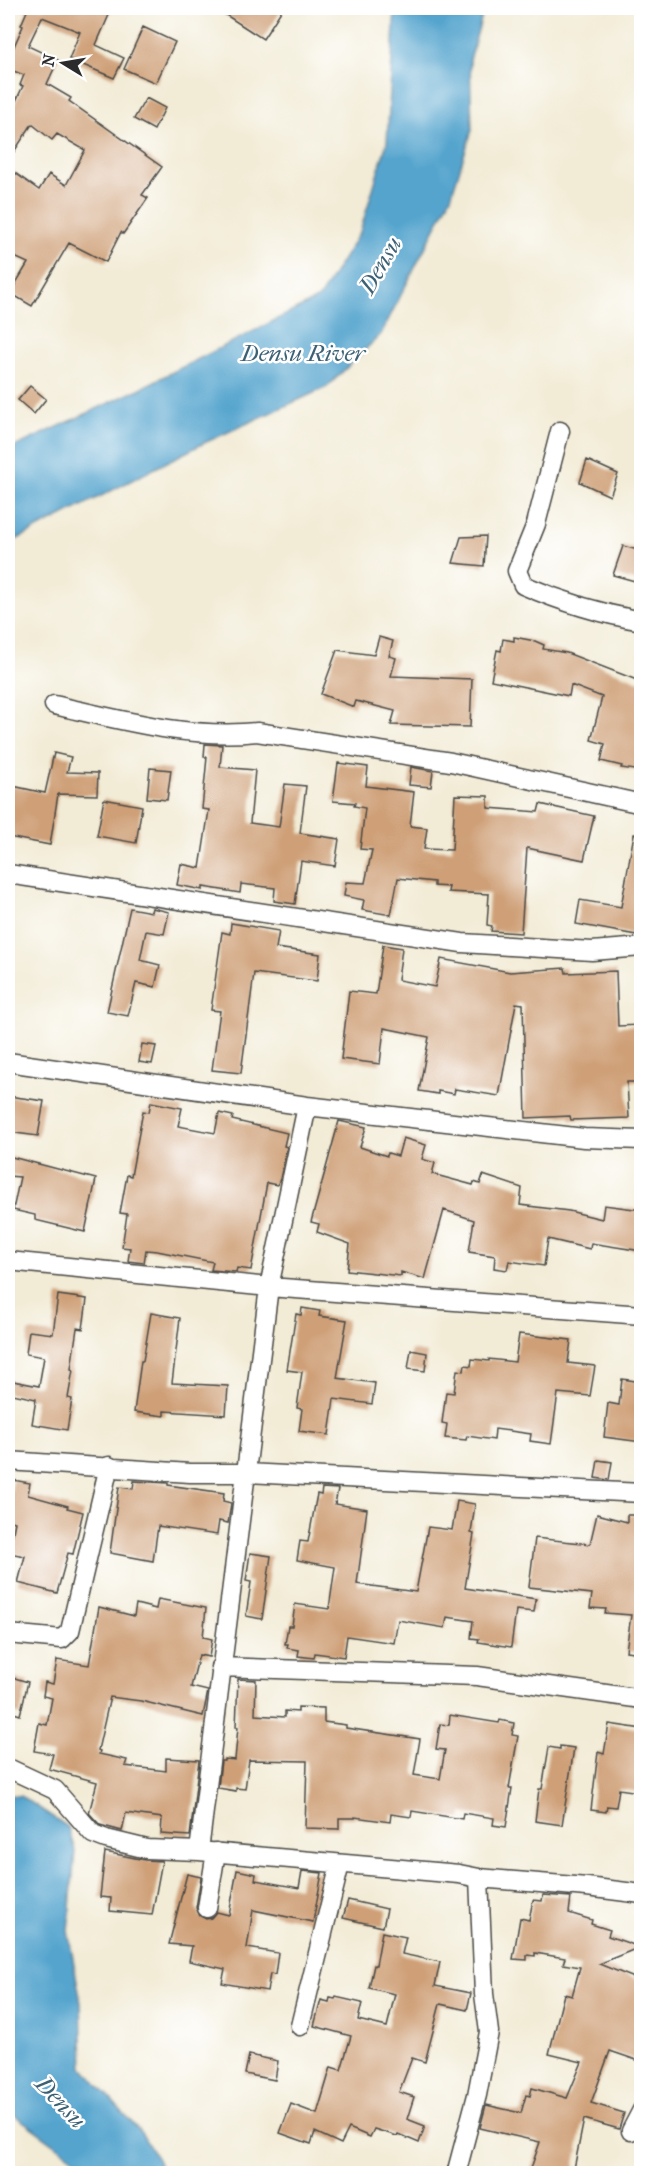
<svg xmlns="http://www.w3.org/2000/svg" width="649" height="2181" font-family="'IM FELL French Canon',serif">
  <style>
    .water { fill: #54a4ce; stroke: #40687c; stroke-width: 1.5 }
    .building { fill: #cfa078 }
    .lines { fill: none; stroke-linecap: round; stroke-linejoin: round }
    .minor-casing { stroke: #494844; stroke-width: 21 }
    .minor { stroke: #fff; stroke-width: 18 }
    .labels { text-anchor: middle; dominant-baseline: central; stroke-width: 5; stroke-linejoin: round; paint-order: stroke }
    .water-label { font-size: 24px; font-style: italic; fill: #3d6174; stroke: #fff }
  </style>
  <rect width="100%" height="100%" fill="#fff"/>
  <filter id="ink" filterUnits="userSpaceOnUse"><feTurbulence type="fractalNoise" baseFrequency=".0167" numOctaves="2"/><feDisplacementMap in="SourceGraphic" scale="12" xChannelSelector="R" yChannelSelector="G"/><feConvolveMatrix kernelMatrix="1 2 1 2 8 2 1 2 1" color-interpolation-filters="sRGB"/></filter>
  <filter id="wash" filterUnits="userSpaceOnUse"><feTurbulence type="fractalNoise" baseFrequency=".008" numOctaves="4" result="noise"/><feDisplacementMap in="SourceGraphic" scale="24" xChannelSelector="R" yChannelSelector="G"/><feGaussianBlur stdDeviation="1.35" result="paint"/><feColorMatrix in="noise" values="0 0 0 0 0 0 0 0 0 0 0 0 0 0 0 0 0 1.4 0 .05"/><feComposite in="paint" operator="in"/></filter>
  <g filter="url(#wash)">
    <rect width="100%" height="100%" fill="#f2ebd5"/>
    <path class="water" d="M395,8H484L470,60L472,130L451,197L381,334L327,387L202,444L8,544V450L139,389L319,298L360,232L387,142Z
      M8,1795L21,1796L68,1827L75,1851L68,1931L81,2003L83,2068L142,2134L165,2173H81L72,2157L8,2110Z"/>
    <g id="blocks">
      <path class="building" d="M20,8H112L96,45L124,58L114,78L69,59L80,32L42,17L28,46L58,60L47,84L71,98L69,101L162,167L142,195L148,198L123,234L121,232L106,262L69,243L32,306L10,293L28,263L8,254V168L39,190L49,174L66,185L85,150L57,134L52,140L32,124L8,161V118L23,86L20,85L24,75L8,69V52L11,53L23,26L21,25L27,11Z
        M215,8H283L263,39Z
        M143,27L175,42L156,83L124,69Z
        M146,98L165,108L154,130L134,119Z
        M30,386L46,399L34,414L18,400Z
        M587,460L618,474L610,496L580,482Z
        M486,536L484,566L453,563L461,537Z
        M623,546L642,551V583L613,575Z
        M379,637L393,641L389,656L396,658L391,676L472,679L470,727L391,725L395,711L356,701L354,707L321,694L337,650L374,655Z
        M514,637L535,641L544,645L543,649L567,653L642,682V771L621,768L622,766L601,761L605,744L591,740L602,697L571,685L569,696L491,680L497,650L501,651L503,639L514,641Z
        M205,744L222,745L220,767L255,770L250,823L279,827L285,784L306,786L300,833L339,839L335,866L301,861L295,904L274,901L275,888L241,884L240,893L203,887V890L177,885L181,864L200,868L209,810L202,809L207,757H204Z
        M54,753L71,757L67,772L98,773L97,795L58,794L50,845L8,837V785L45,793Z
        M338,763L368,767L366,786L414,792L410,826L427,828L424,849L452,850L455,795L488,796V808L538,812L540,804L594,816L584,860L527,848L521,933L491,931L492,926L487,925L489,894L448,892L449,887L434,886V882L398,878L391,915L362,910L364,900L344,896L346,882L365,883L372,850L360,849L365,808L354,806L355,803L333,801Z
        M411,767L433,771L431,787L409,785Z
        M150,768L171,770L167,800L147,798Z
        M104,799L142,806L136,843L97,836Z
        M634,834L642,835V936L576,924L580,900L621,907Z
        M130,908L151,912L152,908L169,912L164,934L146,931L140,960L160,965L155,987L136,983L128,1016L107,1012Z
        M231,923L279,931L276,948L320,954L317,981L254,973L241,1073L212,1070L220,1011L211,1010L222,932L230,934Z
        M383,945L402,948L398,980L435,987L441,959L510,972L565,968L566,973L616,971L618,1026L641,1025L642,1082H627L629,1118L571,1120L570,1116L526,1118L523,1004L516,1003L499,1096L455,1089L454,1094L438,1091V1094L419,1091L429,1037L384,1028L380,1064L341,1059L349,991L376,994Z
        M142,1044L156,1046L152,1064L139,1062Z
        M8,1096L44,1101L38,1136L8,1132Z
        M151,1102L182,1108L178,1126L215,1133L219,1113L233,1116L232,1120L287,1133L284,1146L287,1147L280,1179L277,1185L267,1183L251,1270L237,1268L236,1272L211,1270L213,1262L157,1251L146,1250L144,1263L128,1261L130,1248L122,1247L127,1214L120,1213L127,1175L131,1176L143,1111L149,1112Z
        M339,1121L366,1127L360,1147L387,1156L388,1153L398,1156L403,1138L426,1145L422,1159L435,1163L432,1174L473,1185L474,1182L480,1184L483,1175L522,1188L520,1205L569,1211L602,1219L604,1205L642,1210V1251L591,1243L590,1249L548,1239L544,1266L509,1261L507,1270L494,1268L495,1256L469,1252L474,1220L444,1210L425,1279L401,1272V1276L347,1270L350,1244L317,1232L319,1224L311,1222Z
        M8,1156L96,1179L85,1232L35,1220V1215L13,1210L20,1177L8,1176Z
        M58,1295L87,1299L83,1329L77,1328L71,1369L73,1370L68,1398L72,1399L67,1430L32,1424L36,1399L8,1393V1380L39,1386L44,1357L26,1354L29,1331L53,1334Z
        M302,1308L320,1311L319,1316L347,1320L337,1378L375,1383L372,1404L334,1399L329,1435L299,1431L302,1409L297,1408L302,1372L287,1370L296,1314L301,1315Z
        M151,1313L180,1318L172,1383L228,1386L226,1415L164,1411V1416L134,1412L141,1361H143Z
        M519,1334L571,1340L568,1363L595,1366L590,1396L558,1393L551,1444L530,1441L531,1434L495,1429L494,1440L467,1436L466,1440L445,1438L447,1424L442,1423L446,1392L454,1393L457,1370L464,1371L465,1365L471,1366L472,1359L489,1361V1359L515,1362Z
        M411,1350L427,1353L425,1371L408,1369Z
        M622,1379L642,1382V1442L604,1437L608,1403L619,1405Z
        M598,1460L612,1462L609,1480L595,1478Z
        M13,1480L30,1483L28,1495L68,1506L67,1508L83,1512L73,1554L68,1553L57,1593L18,1583L25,1556L9,1553L15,1522L8,1520V1506Z
        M134,1481L168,1483V1485L224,1493L223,1501L231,1503L228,1523L219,1521L217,1535L158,1526L153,1561L110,1553L119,1487L133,1489Z
        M322,1488L338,1489L335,1504L367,1509L357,1584L416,1592L428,1527L452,1530L457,1501L475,1504L471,1533L474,1534L465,1588L536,1599L534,1612L516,1610L511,1647L478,1642L479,1639L471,1638L473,1621L447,1617L445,1628L398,1620L394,1643L347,1636L344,1657L315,1653L314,1658L298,1656L299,1650L287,1648L288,1644H285L288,1626H292L295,1604L329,1609L335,1567L297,1560L300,1541L308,1542L317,1494L321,1495Z
        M597,1514L627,1522V1515H642V1544L636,1587H642V1653L626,1651L631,1615L605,1613L606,1609L590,1608L592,1594L529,1587L535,1538L590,1544Z
        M250,1553L271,1556L262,1619L246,1616L251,1582L246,1581Z
        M158,1599L206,1608L203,1637L212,1639L209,1657L199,1655L191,1687L208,1691L203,1716L141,1701L110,1697L98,1750L100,1751L99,1754L127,1760L125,1766L166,1771V1758L199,1760L190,1836L161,1834L162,1818L126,1813L122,1831L100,1825L89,1813L97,1782L49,1769L53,1754L34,1751L39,1723L47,1725L52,1698L43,1696L45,1682L53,1684L57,1660L89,1665L99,1607L134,1616L136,1604L156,1609Z
        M8,1676L28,1682L20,1715L8,1711Z
        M238,1679L256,1680L255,1715L285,1717V1711L298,1712V1707L324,1708V1722L346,1725V1728L420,1739L414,1775L440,1779L445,1750L436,1749L440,1724L449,1725L450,1715L499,1723L500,1720L514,1723L512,1735L518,1736L509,1788H512L506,1827L493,1825L494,1818L463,1813L462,1819L412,1811L411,1817L391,1814L390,1822L355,1817V1818H339V1829L305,1828L307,1761L249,1760L245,1789L236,1788V1791L218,1788L221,1761H225V1759L235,1760L238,1727H236Z
        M609,1724L642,1729V1776L639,1792L619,1789L616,1807L607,1806L606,1812L591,1810L598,1752L604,1754Z
        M560,1746L574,1748L562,1825L535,1821L539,1789H542L549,1747L560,1749Z
        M105,1852L145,1860L162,1861L152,1915L110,1911L111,1898L100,1897Z
        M237,1870L256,1874L255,1880L299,1888L302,1871L322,1873L313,1922L253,1910L247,1948L278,1953L275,1975L270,1974L267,1991L222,1983L225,1969L189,1961L192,1946L169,1944L187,1874L201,1877L196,1908L200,1916L206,1919L212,1918L217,1912L229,1915Z
        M543,1895L571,1897L569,1913L592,1920L591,1924L610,1930L608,1936L640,1947L599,1964L642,1981V2062L610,2051L591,2103L624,2113L619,2129L584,2119L573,2174H529L540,2142L480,2128L486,2105L521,2113L526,2095L530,2096L532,2088L567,2098L582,2062L549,2054L564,1994L572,1996L580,1967L563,1964L565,1958L535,1953V1956L527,1955V1960L513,1959L520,1918L529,1920L533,1900L542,1901Z
        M348,1900L387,1909L383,1927L343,1918Z
        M382,1932L406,1937L402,1954L440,1962L435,1986L471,1993L467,2010L440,2004L425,2062L412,2058L399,2092L414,2097L407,2119L425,2126L419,2143L398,2134L397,2136L374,2129L370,2137L349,2128L341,2144L315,2132L311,2144L280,2133L291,2104L317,2114L331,2067L341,2070L351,2036L314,2026L321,2000L329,2002L330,1998L335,1999L336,1997L362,2003L358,2020L387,2027L395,1994L369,1988L374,1965H376Z
        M249,2055L278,2061L275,2080L245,2074Z"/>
    </g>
  </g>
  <g filter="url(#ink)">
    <use href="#blocks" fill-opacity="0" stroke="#494844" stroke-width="1.5"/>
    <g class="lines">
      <defs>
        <path id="minor" d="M560,431L536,524L517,571L523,585C560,601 602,614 642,621
          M54,705C121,720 188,739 257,732L451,762L642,804
          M8,874L462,943L592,951L642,947
          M8,1062L307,1106L584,1138L642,1140
          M8,1261L269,1287L642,1315
          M8,1461L190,1473H245L642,1493
          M8,1634L62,1639L70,1631L109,1466
          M220,1667L477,1676L642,1699
          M8,1768L55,1790L93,1834L106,1839L147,1849L199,1851L459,1874L479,1878L587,1887L642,1894
          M199,1851L269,1287L307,1106
          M207,1908L216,1852
          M300,2026L340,1864
          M631,2131L642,2110
          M456,2174L477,2095L489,2032L484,1994L479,1878"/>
      </defs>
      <use href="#minor" class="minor-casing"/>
      <use href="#minor" class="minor"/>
    </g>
  </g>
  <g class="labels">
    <g class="water-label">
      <text transform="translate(380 265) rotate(-60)">Densu</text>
      <text x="303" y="353">Densu River</text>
      <text transform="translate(61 2102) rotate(47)">Densu</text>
    </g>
  </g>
  <rect width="649" height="2181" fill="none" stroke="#fff" stroke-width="30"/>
  <g transform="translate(63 63) rotate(281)" stroke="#ffffff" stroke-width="4.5" paint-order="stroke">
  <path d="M0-4.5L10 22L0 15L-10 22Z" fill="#2b2b2b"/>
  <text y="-9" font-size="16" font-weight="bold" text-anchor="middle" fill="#2b2b2b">N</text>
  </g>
</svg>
